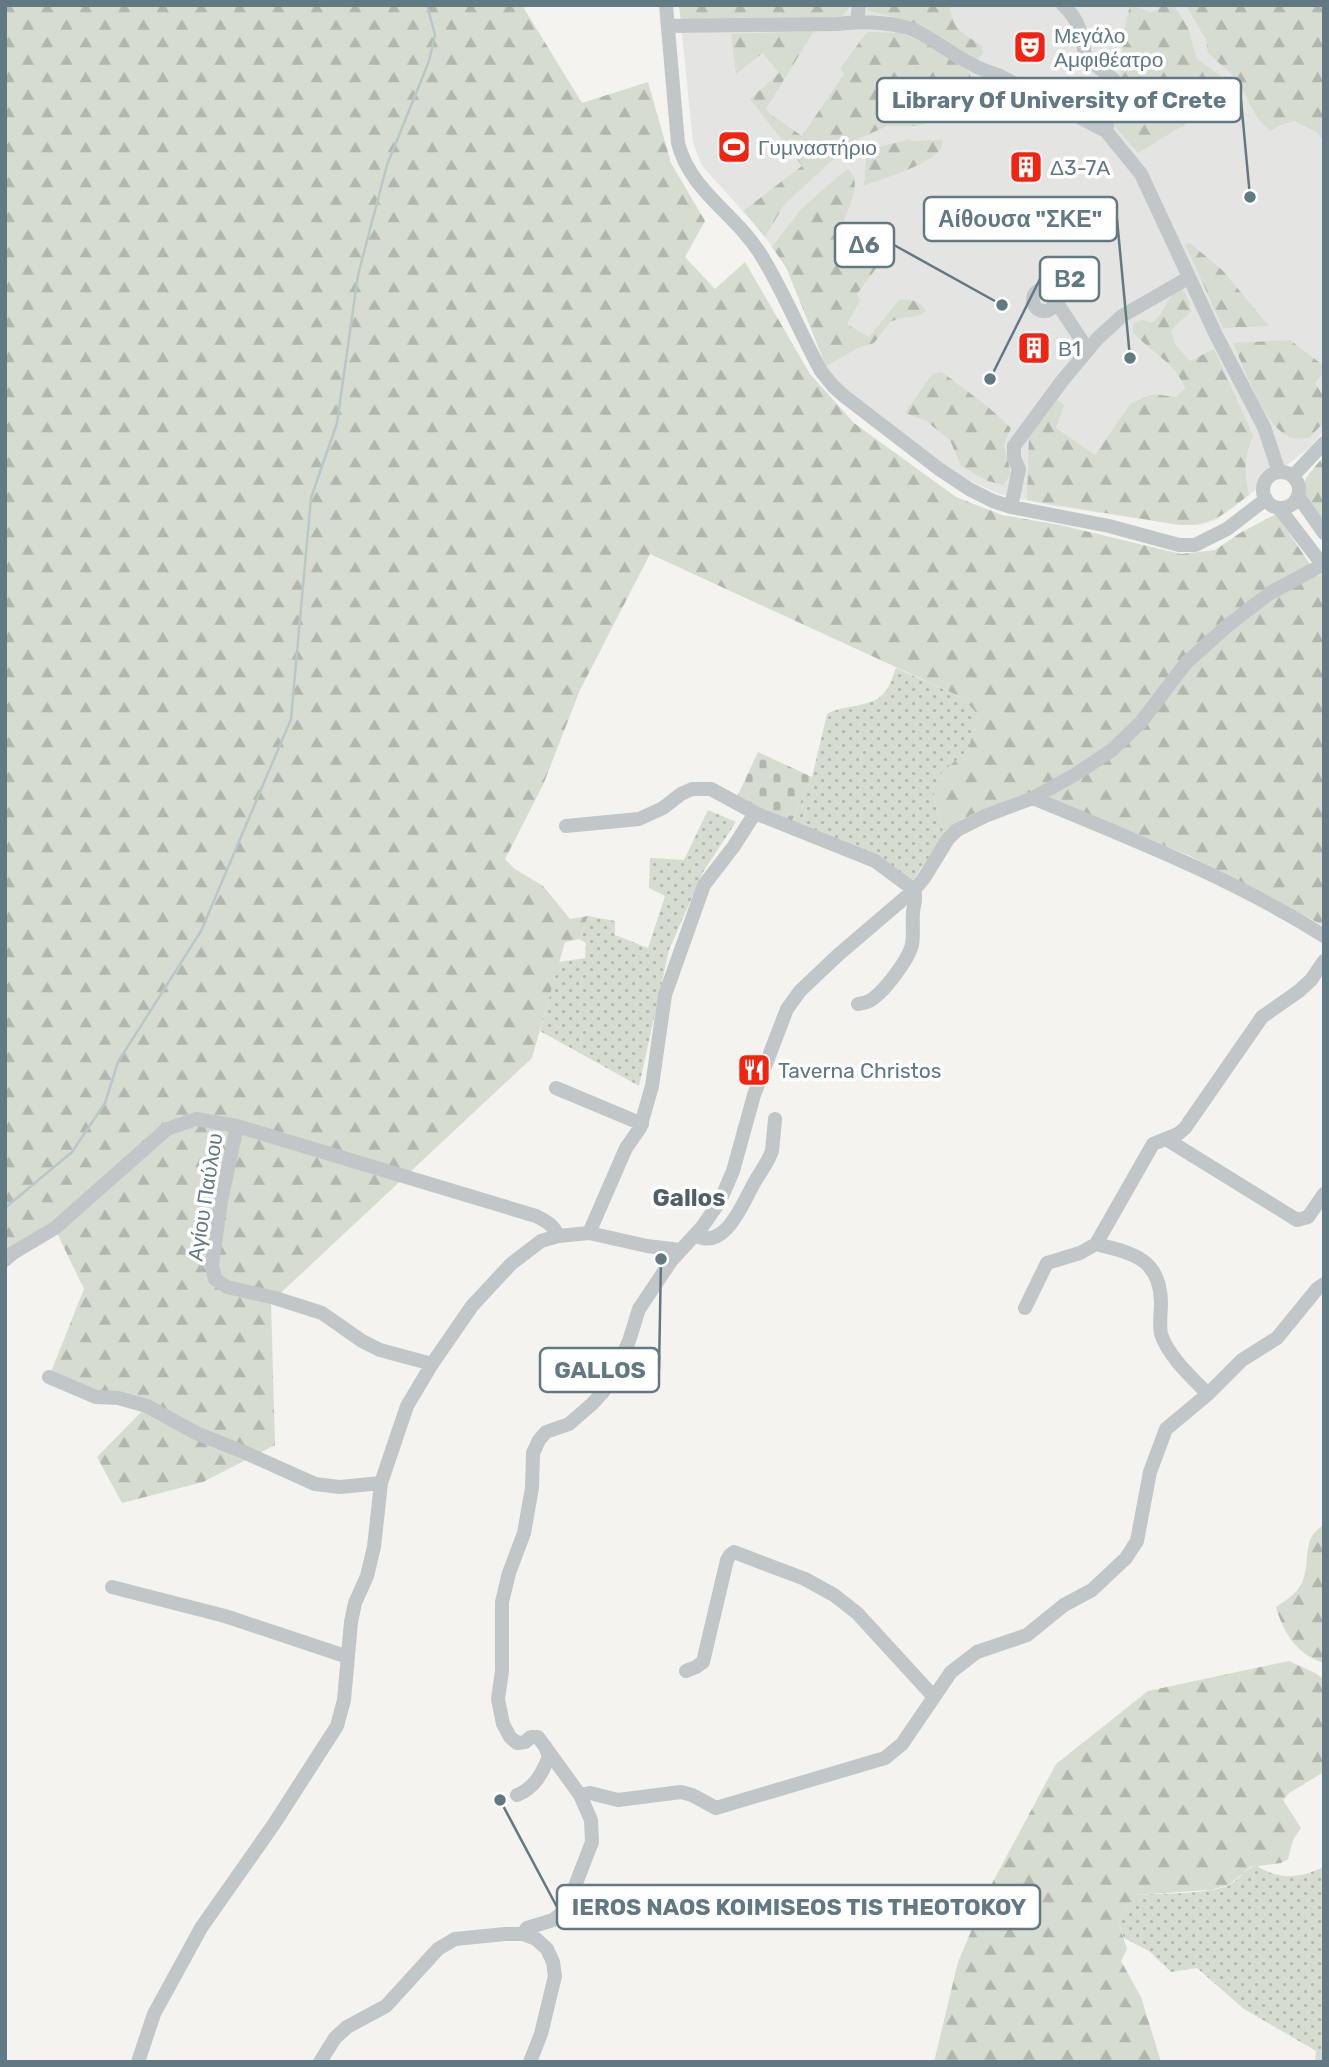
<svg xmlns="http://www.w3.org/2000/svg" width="1329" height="2067" font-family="Rubik,sans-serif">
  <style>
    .built { fill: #e4e5e3 }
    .grass { fill: url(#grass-dots) }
    .forest { fill: url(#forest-firs) }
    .cemetery { fill: url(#cemetery-stones) }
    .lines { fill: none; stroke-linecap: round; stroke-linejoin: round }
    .stream { stroke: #b8c8ca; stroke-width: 2.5 }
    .minor { stroke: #c1c6c8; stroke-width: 14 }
    .labels { text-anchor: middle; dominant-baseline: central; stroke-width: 7; stroke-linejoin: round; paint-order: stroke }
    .poi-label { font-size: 21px; fill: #607983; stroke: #fff; text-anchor: start }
    .street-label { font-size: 21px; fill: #607983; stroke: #fff }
    .quarter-label { font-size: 24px; font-weight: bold; fill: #4f6068; stroke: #fff }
    .leader { fill: none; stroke: #607983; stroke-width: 2.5 }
    .callout-dot { fill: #607983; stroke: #fff; stroke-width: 2.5 }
    .callout { fill: #fff; stroke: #607983; stroke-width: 2.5 }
    .callout-label { font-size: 23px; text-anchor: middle; font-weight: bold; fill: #607983 }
  </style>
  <defs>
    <pattern id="grass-dots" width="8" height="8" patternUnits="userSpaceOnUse" patternTransform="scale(1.75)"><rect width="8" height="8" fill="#d6dcd0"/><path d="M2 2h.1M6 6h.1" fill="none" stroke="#b1b7ae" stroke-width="1.8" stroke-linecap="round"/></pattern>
    <pattern id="forest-firs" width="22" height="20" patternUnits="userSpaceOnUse" patternTransform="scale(1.75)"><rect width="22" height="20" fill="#d6dcd0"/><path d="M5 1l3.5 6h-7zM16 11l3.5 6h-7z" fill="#b1b7ae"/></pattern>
    <pattern id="cemetery-stones" width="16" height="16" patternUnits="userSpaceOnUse" patternTransform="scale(1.75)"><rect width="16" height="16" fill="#d6dcd0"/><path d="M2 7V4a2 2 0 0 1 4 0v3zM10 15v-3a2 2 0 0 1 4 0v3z" fill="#b1b7ae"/></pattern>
  </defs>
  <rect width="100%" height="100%" fill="#f4f3ef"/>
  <path class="built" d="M679,5H1324V431L1309,448L1249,495L1216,520L1200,525H1180L1048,505L999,494L962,477L941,464L839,384L826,366L786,267L760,230L702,166L693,142Z"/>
  <path class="grass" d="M896,668L963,698L978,715L968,750L957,760L933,797L944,834L916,876L910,883L790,825L812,777L827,714C844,704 872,708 884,693C890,687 893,675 896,668Z
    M708,810L736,822L703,872L669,950L639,1086L540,1031L559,962L585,958L586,943L579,939L588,916L615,921V935L648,948L665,896L649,888L650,858L684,860Z
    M1257,1866C1281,1881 1299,1878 1324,1867V2062H1315L1316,2051L1244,2009L1197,1968L1171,1972L1149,1951L1124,1938L1118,1921L1135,1895C1164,1893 1197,1895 1225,1887C1238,1883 1243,1868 1257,1866Z"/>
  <path class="forest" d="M5,5H522L582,103L648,82L671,163L705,221L685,257L715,289L745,262L810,374L854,423L956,497L1002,515L1060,525L1181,554L1215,550L1240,533L1276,514L1318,576L1324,573V926L1190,856L1052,799L1030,792L973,814L953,824L944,834L933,797L941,773L968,750L978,715L963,698L650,554L580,690L543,785L505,859L515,869L543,886L570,919L588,916L579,939L565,942L532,1058L271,1302L275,1445L203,1482L122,1503L97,1457L147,1406L49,1377L84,1289L55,1229L5,1260Z
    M679,5H852L842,16L792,21L681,20Z
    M866,5H952L950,9C955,32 963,33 982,46L983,54L977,59L924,27L891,16L869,11Z
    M1130,5L1151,12L1158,9L1159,5H1174L1188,28L1197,59L1224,78L1242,110L1215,106L1138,153L1112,123L1122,66L1123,35Z
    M1186,5H1324V141L1316,132L1295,121L1281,125L1270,131L1258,119L1236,78L1208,53L1206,40Z
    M814,31L766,109L770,114L802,136L844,74L840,69L867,32L901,33L929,45L970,73L971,81L948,115L918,126H887L852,142L784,205L765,237L743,211L802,166L750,99L779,73L763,53L736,74L731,34Z
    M911,139L910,141L942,140C942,145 942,147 939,151C926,166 882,179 863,186L865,178L866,153L883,146Z
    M847,169C865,179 847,211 842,225L846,235L880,263L857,294L860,301L847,324L869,337L899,300C910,298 920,301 926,311L919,316L900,318L890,322L874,343L858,348L826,366L786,267L772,247L802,208Z
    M1190,243L1223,271L1269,326L1223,328L1185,244Z
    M1182,288L1189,301L1191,312L1171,330L1175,344L1190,361L1214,349L1253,435C1244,460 1244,469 1249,495C1222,515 1214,525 1180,525L1027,500L1029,434L1057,400L1064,405L1056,428L1095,455L1131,403C1137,402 1141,398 1147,396C1157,393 1166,396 1176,397L1185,388C1175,362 1150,352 1132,331L1134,323L1143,320L1152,323C1167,312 1165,296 1182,288Z
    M1290,340L1324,366V377L1321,376L1315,383L1324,397V422L1309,438C1304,438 1297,439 1292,438C1265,430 1244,367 1233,343Z
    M942,372L988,407L1011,428L1004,445L1011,474L1003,485L988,481L961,466L950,440L926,421L905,413L932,374Z
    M1324,456V522C1296,488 1295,490 1324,456Z
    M1324,1525V1663C1297,1655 1283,1632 1276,1607C1287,1600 1299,1592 1303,1580C1311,1559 1301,1538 1324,1525Z
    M1289,1661L1315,1673L1324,1679V1772L1289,1793L1283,1800L1301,1828L1293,1840L1288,1859L1281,1863L1250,1867L1229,1885L1210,1890L1135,1895L1118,1921L1127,1949L1121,1961L1141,1997L1161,2062H934L958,1962L989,1889L1056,1764L1148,1691Z"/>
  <path class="cemetery" d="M758,752L812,777L790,825L736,799Z"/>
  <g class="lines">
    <path class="stream" d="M5,1208L72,1152L105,1103L118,1062L201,931L291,719L311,498L337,423L358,275L387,165L429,61L435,35L427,5"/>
    <path class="minor" d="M666,5L678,143C690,191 736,214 761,255C784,292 800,333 821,371L833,386L844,396L939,469L969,489L993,501L1011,507L1109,526L1179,545H1195L1227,529L1266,499
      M1063,5C1080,20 1082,36 1085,56L1115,81L1106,131
      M857,21L859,5
      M668,26L837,24C861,21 900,21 922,34C947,48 969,67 998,75L1106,131L1141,174L1216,335L1264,427L1279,472
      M1033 300a11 11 0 1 1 22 0a11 11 0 1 1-22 0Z
      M1055,300L1088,350
      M1263 490a18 18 0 1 1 36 0a18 18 0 1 1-36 0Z
      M1293,476L1324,443
      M1298,496L1324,533
      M1011,507L1019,469L1014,458V446L1062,381L1097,339L1122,316L1188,278
      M1279,508L1322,564
      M1033,798C1132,839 1232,878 1324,936
      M566,826L639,819L663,808L681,794L692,789H711L755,813L875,861L914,890C917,898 914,904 913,912C912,922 914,934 912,945C908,960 883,994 869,1001C865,1003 862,1003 858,1004
      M556,1088L642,1124
      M237,1126L536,1216C546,1221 554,1225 558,1236
      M1166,1139L1297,1220L1308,1217L1324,1194
      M589,1233L626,1148L640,1128L652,1086L665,995L704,885L734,846L755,813
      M695,1235C724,1251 741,1207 752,1187C757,1177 764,1168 769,1158L772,1151L775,1119
      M1096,1244C1132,1253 1160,1258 1161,1302C1161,1312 1159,1325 1161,1334C1168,1356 1192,1378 1208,1394L1242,1360L1277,1338L1317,1289L1324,1284
      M5,1260L13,1253L55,1228L167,1129L196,1119L237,1126L221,1201L212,1265L215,1279L227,1287L275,1298L322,1313L362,1341L380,1350L432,1364
      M1025,1308L1047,1263L1080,1253L1096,1244L1153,1144L1178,1134L1185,1128L1262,1017L1299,991L1311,980L1324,961
      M49,1377L96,1397L118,1398L147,1406L196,1433L246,1453L315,1484L340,1487L381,1483
      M112,1587L225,1616L348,1657
      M686,1671L696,1667L703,1662L727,1560L730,1555L734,1552L805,1579L834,1595L857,1613L934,1697
      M517,1795C535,1788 542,1773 549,1757L545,1746
      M580,1795L590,1793L618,1800L681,1792L692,1795L716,1808L885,1758L902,1744L951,1672L977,1652L1027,1635L1064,1605L1092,1590L1126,1558L1137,1541L1150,1472L1166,1429L1208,1394
      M523,1934L527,1928L553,1920L562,1913L575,1886L592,1842L591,1820L580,1795L538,1737H531L525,1742L517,1743L510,1737L503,1724L498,1699L502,1671V1602L509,1573L524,1533L532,1488L533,1453L539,1440L546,1432L569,1424L592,1404L603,1392L612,1379L629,1341L639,1309L671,1261L702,1227L720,1201L733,1171L754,1095L787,1009L800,991L838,955L914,890L924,878L948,839L957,830L985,816L1033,798L1076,774L1112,750L1141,722L1186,663L1227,626L1270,593L1324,564
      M138,2062L154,2014L201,1928L274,1824L337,1726L344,1700L351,1622L355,1603L367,1576L374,1547L381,1483L407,1406L432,1364L472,1306L511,1264L541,1241L558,1236L589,1233L647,1246L680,1250
      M320,2062L335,2038L347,2027L386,2006L438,1949L455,1939L505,1934H523L536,1939L547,1949L553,1962L555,1976L541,2034L530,2062"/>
  </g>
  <defs>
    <symbol id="theatre-square" viewBox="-11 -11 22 22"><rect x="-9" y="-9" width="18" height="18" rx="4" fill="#f32310" stroke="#fff"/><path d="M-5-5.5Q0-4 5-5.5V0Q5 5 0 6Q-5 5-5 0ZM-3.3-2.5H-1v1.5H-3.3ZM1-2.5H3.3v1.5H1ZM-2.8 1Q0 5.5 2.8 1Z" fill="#fff"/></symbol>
    <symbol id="stadium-square" viewBox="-11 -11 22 22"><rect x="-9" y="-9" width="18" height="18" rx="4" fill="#f32310" stroke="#fff"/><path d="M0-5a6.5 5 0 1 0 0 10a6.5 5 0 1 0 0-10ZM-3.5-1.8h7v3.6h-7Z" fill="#fff"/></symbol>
    <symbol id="building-square" viewBox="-11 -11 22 22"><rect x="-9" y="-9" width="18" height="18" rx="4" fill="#f32310" stroke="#fff"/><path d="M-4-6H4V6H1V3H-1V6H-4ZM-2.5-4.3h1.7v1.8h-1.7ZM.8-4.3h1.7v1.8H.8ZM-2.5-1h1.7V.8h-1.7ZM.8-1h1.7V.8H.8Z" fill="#fff"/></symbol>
    <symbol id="restaurant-square" viewBox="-11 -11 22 22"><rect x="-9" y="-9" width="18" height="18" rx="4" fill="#f32310" stroke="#fff"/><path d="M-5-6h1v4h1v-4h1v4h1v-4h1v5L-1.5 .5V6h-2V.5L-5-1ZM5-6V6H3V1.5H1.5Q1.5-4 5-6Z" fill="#fff"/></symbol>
  </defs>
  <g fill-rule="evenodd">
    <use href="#theatre-square" x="1011" y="28" width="38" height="38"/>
    <use href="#stadium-square" x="715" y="128" width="38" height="38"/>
    <use href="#building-square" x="1007" y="148" width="38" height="38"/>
    <use href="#building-square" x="1015" y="329" width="38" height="38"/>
    <use href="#restaurant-square" x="735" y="1051" width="38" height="38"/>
  </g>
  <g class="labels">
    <g class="poi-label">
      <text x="1054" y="35">Μεγάλο<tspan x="1054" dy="24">Αμφιθέατρο</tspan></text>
      <text x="758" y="147">Γυμναστήριο</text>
      <text x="1050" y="167">Δ3-7Α</text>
      <text x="1058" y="348">Β1</text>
      <text x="778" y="1070">Taverna Christos</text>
    </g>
    <g class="street-label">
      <text transform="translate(205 1197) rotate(-81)">Αγίου Παύλου</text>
    </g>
    <g class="quarter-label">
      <text x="689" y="1198">Gallos</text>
    </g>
  </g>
  <path class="leader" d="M1250 197L1241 100M1130 358L1117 219M1002 305L894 245M990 379L1040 279M661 1259L659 1370M500 1800L557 1907"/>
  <g class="callout-dot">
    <circle cx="1250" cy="197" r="7"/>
    <circle cx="1130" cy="358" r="7"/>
    <circle cx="1002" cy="305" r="7"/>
    <circle cx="990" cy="379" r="7"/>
    <circle cx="661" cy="1259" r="7"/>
    <circle cx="500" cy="1800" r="7"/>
  </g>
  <g class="callout">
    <rect x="877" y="78" width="364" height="44" rx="7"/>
    <rect x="924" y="197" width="193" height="44" rx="7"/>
    <rect x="835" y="223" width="59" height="44" rx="7"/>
    <rect x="1040" y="257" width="59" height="44" rx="7"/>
    <rect x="540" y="1348" width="119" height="44" rx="7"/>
    <rect x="557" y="1885" width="483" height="44" rx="7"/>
  </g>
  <g class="callout-label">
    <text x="1059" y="108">Library Of University of Crete</text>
    <text x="1020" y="227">Αίθουσα "ΣΚΕ"</text>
    <text x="864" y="253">Δ6</text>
    <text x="1070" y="287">Β2</text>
    <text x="600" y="1378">GALLOS</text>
    <text x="799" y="1915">IEROS NAOS KOIMISEOS TIS THEOTOKOY</text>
  </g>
  <rect width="1329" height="2067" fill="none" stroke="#607983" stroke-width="14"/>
</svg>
